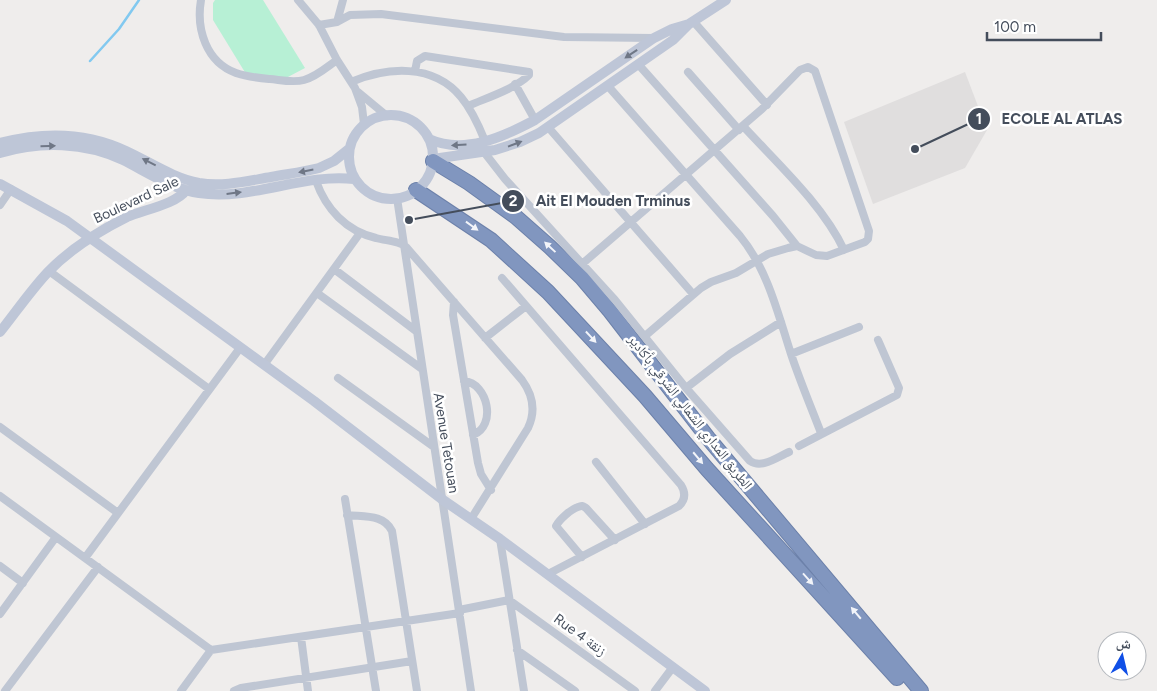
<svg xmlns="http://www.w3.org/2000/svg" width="1157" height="691" font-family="Figtree,'Noto Naskh Arabic',sans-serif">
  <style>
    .education { fill: #e0dede }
    .pitch { fill: #b7f0d5 }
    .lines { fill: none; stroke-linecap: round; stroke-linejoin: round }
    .stream { stroke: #82c9f0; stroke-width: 2.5 }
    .highway-casing { stroke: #6c81aa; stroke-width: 16 }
    .street { stroke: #bfc6d3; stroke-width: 8 }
    .secondary { stroke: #bec6d7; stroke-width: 10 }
    .highway { stroke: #8196bf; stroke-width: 14 }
    .oneway { fill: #6f7786 }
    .oneway2 { fill: #f2f4f9 }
    .labels { text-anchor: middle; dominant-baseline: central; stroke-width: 5; stroke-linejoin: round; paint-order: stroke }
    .street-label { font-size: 14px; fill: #444d5b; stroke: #fff }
    .leader { fill: none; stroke: #444d5b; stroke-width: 2 }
    .callout-dot { fill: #444d5b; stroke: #fff; stroke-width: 2 }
    .mark-label { font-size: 15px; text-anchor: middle; font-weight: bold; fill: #fff }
    .callout-label { font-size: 15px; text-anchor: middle; font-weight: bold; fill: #444d5b; stroke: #fff; stroke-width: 5; stroke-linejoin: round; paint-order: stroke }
  </style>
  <rect width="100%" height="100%" fill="#efedec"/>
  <path class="education" d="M965,72L987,130L965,168L873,204L844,122Z"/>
  <path class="pitch" d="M215,0H263L305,68L286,78L246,74L213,20V3Z"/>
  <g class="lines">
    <path class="stream" d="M90,61L119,29L139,0"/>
    <defs>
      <path id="highway" d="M433,161L469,183L516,217L550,247L582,278L610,311L708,438L921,691
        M416,190L491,240L548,292L645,396L707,469L897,678"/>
    </defs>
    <use href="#highway" class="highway-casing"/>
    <path class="street" d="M201,0C196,29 206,62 236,73C247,77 259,78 270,79C281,80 293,83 304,80C316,77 327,67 337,60
      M298,0L319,25L337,60L355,88L362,107L364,124
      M693,21L767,105
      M337,22L343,0
      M319,25L337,22L350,15L381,14L564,37L654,38
      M638,64L773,216L797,246
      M415,71L417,61L425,56L529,72V75C515,89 486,98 468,106
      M688,72L739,130
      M351,82C387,67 433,63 461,97C472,110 479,126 485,141
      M515,84L535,120
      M608,86L740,236C768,270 778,314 791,354C800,381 811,407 821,433
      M358,92L387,116
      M743,126C777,163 823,205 844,250
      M548,127L693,294
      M484,152L505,179L615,300L686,388L750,461C762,469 777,457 789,452
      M316,181C326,209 346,231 376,238C386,241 398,240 406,247L522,380C533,395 536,411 528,428L471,519
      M397,198L471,691
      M0,205L11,189
      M582,264L762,109L800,70L808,67L815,71L869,231L868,239L865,242L827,256L816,255L797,246L788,248L768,254L736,273L711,282L701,288L645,336
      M334,269L416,331
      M49,271L209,389
      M502,278L681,485C686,493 685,500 679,506L548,574
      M317,293L422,369
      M454,302L453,315L478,463L481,474L491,490
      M485,338L526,306
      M791,354L859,327
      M264,365L360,233
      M338,378L434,447
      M464,381C488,383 497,426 473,435
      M686,388L730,354L781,322
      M0,427L118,513
      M799,446L897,395L899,388L878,340
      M596,462L645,524
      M0,496L211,650L460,613
      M345,499L376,691
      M347,515C364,517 384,514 392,531L417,691
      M500,539L524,691
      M582,557L556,526C559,520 571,509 578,507C582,505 583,506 586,508L615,540
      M85,558L240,348
      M0,566L23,583
      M459,610L509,600L635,691
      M0,614L56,537
      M301,637L308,691
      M517,650L575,691
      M5,691L98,567
      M181,691L211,650
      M234,691L241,688L412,661
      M655,691L673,667"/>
    <path class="secondary" d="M349 157a42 42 0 1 1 84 0a42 42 0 1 1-84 0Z
      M429,139C464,155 503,137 535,120L654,38L672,29L689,24L726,0
      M0,143C42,132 86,132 126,151C150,162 173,178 199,183C223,187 247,181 271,177C287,174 303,172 319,168L334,161L349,149
      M0,153C40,141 85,142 123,160C147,172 172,189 199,193C251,201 303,173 354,179
      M433,159L495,150L520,142L539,133L673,40L689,24
      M0,184L67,221L314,401L443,500L500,539L705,691
      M0,332C16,312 31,290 48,272C70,249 99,231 127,217C143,210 177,204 186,190"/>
    <use href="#highway" class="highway"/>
  </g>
  <defs><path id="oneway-solid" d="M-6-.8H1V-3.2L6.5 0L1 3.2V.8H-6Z" transform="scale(1.25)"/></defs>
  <g class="oneway">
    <use href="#oneway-solid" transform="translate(631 54) rotate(146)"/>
    <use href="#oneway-solid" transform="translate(515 144) rotate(-21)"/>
    <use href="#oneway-solid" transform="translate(459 145) rotate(177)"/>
    <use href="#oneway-solid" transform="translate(48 146) rotate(-2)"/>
    <use href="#oneway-solid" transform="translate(149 162) rotate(-153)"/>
    <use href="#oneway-solid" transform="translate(306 171) rotate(169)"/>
    <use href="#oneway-solid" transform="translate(234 193) rotate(-7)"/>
  </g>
  <g class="oneway2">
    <use href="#oneway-solid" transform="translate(472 226) rotate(36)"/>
    <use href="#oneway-solid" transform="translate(550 247) rotate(-137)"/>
    <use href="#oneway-solid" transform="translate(591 337) rotate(47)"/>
    <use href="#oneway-solid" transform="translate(698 458) rotate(50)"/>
    <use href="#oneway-solid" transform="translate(808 579) rotate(48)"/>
    <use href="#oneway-solid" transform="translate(856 613) rotate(-130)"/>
  </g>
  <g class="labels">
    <g class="street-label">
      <text transform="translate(136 200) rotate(-25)">Boulevard Sale</text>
      <text transform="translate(690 412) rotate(52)">الطريق المداري الشمالي الشرقي بأكادير</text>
      <text transform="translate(446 443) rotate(81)">Avenue Tetouan</text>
      <text transform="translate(580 635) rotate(36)">Rue 4 زنقة</text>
    </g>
  </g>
  <path class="leader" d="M915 149L979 119M409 220L513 201"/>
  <g class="callout-dot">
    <circle cx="915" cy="149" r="5"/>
    <circle cx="409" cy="220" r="5"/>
    <circle cx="979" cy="119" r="12"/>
    <circle cx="513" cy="201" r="12"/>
  </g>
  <g class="mark-label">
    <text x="979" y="124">1</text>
    <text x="513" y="206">2</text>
  </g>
  <g class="callout-label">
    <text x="1062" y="124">ECOLE AL ATLAS</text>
    <text x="613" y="206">Ait El Mouden Trminus</text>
  </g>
  <g transform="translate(1122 656) rotate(8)"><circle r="24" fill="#ffffff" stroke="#b4b8bd"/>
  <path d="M0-4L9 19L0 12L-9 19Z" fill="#104fe6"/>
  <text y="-8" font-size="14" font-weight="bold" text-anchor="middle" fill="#444d5b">ش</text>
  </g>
  <path d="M987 32v8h114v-8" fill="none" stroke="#444d5b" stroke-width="2.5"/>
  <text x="994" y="32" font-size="15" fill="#444d5b" stroke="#ffffff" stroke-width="4" paint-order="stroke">100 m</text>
</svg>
